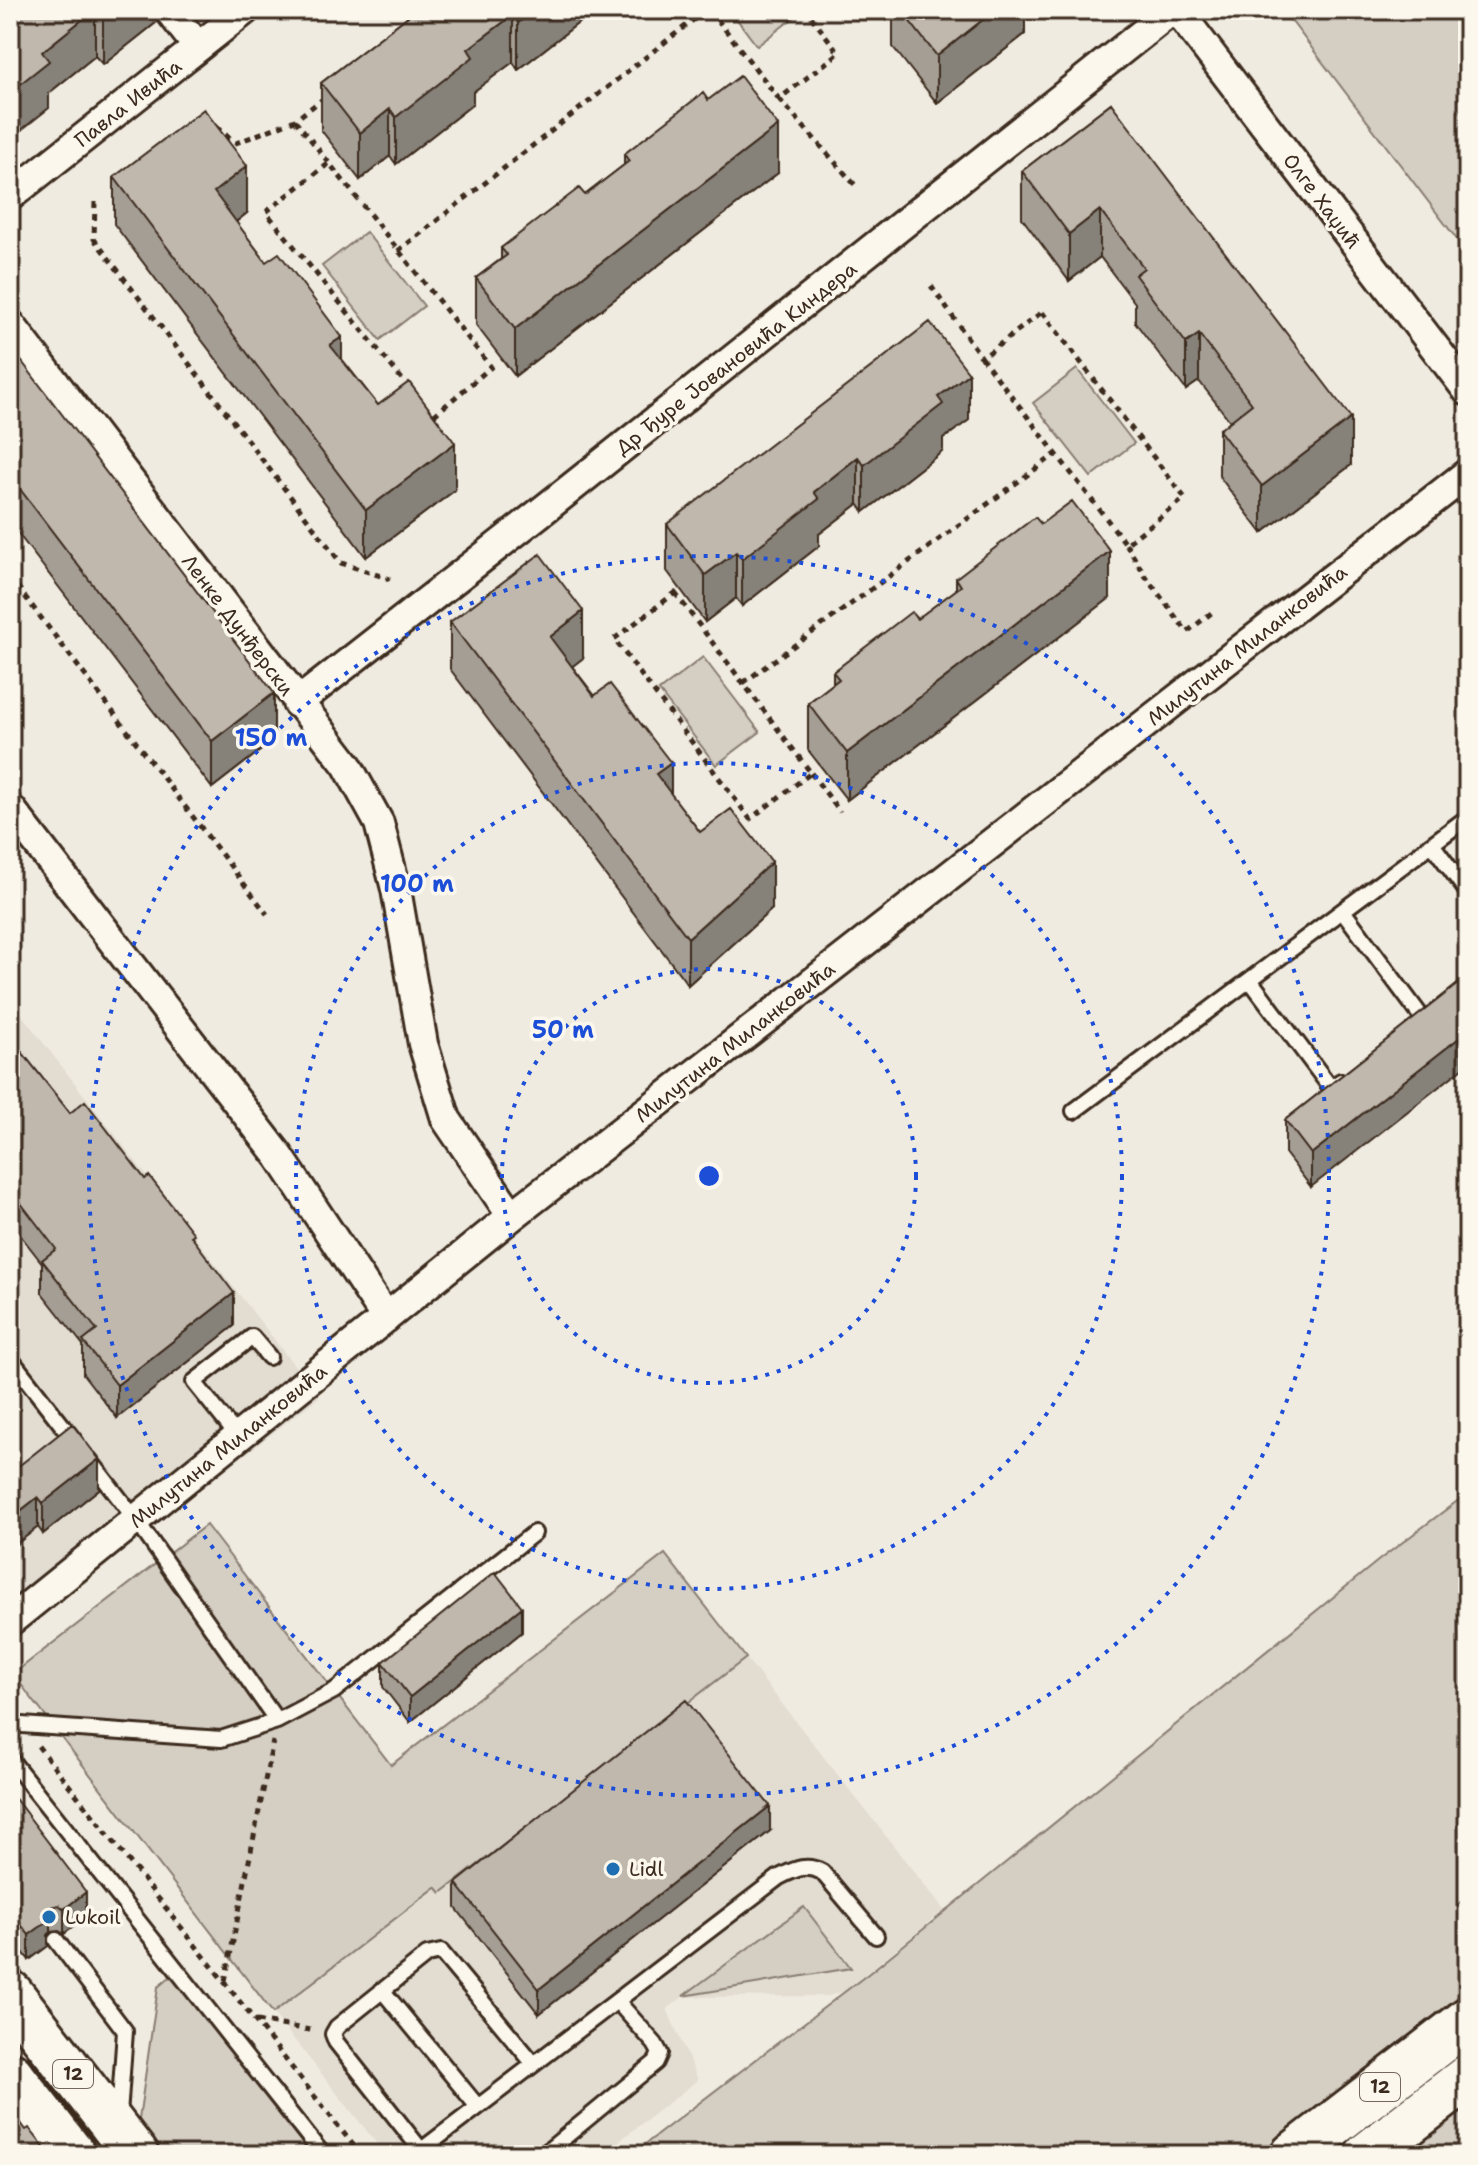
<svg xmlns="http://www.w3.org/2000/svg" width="1478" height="2165" font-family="'Shantell Sans',sans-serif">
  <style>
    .built { fill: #e2dcd1 }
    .green { fill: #d5cec3; stroke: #887c70; stroke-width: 2 }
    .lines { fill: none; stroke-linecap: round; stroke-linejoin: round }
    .service-casing { stroke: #3b2a1e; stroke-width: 20 }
    .minor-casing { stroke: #3b2a1e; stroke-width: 34 }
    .primary-casing { stroke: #3b2a1e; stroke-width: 50 }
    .path { stroke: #3b2a1e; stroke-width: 5; stroke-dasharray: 6 6; stroke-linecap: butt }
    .service { stroke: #fbf7ec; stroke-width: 14 }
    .minor { stroke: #fbf7ec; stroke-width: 28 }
    .primary { stroke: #fbf7ec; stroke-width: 44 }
    .wall { fill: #a59e95; stroke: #3b2a1e; stroke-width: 2 }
    .shaded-wall { fill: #868179; stroke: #3b2a1e; stroke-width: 2 }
    .building { fill: #c0b8ad; stroke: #3b2a1e; stroke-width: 2 }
    .ring { fill: none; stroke: #1d4ed8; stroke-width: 4; stroke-dasharray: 4 8 }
    .poi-dot { fill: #1f6fb2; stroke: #fbf7ec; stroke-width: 3 }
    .labels { text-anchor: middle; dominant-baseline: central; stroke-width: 7; stroke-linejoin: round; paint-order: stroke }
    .shield { fill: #fbf7ec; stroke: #75685c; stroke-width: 2 }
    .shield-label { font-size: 18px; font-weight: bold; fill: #3b2a1e }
    .street-label { font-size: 20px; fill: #3b2a1e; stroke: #fbf7ec }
    .poi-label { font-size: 20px; fill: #3b2a1e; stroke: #fbf7ec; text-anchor: start }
    .centre { fill: #1d4ed8; stroke: #fbf7ec; stroke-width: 4 }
    .ring-label { font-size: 24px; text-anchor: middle; font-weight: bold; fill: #1d4ed8; stroke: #fbf7ec; stroke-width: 7; stroke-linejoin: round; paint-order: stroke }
  </style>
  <rect width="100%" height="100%" fill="#f0ebe0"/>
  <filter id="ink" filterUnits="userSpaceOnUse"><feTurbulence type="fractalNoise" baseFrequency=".0125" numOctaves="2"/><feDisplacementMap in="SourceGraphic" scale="16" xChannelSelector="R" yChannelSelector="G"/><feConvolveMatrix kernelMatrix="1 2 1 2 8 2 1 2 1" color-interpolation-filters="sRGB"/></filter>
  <g filter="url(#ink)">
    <path class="built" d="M10,1000L319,1397L10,1637Z
      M746,1658L944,1910L845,1991L828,1996L683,1997L667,2009L698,2080L601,2155H386L273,2013L437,1887L442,1892Z"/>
    <path class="green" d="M730,10H799L801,12L757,46Z
      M1283,10H1468V254Z
      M366,232L424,306L380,340L322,266Z
      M1077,369L1134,443L1091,477L1033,403Z
      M703,657L760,732L716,765L659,691Z
      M1468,1493V1989L1257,2155H631L868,1974L1379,1560Z
      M206,1525L391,1765L665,1554L746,1658L441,1893L436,1887L273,2013L13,1674Z
      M804,1907L851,1968L683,1996Z
      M172,1975L312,2155H155L137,2133L158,1987Z
      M1468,2098V2155H1395Z"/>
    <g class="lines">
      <defs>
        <path id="service" d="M1432,844L1468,893
          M1343,911L1423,1019
          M1250,980L1331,1088L1341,1081
          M1074,1111L1468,817
          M10,1358L76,1443
          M239,1438L194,1382L252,1337L269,1357
          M89,1459L136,1520L277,1721L334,1691L534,1533
          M22,1725L221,1739L277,1721
          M10,1759L323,2155
          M56,1940L125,2031L119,2115
          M382,1990L478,2107
          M415,2155L779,1877C794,1870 806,1863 822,1872L876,1936
          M425,2155L336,2042L333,2034L337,2027L427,1955L441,1952L534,2064
          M543,2155L656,2062L660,2053L655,2044L617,2001"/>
        <path id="minor" d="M169,10L198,47
          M1177,10L1468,391
          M10,196L245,10
          M10,324L347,765L379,823L396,889L423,1044L446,1119L512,1216
          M297,703L551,504L1172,10
          M10,808L279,1156L386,1318
          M10,1621L512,1216L1468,473"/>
        <path id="primary" d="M10,1993L136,2155
          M10,2074L73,2155
          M1293,2155L1468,2020
          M1367,2155L1468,2077"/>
      </defs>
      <use href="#service" class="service-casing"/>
      <use href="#minor" class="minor-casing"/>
      <use href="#primary" class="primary-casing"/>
      <path class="path" d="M710,10L779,99L839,53L806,10
        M779,99L856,186
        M295,120L491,367L432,417L431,415
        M216,127L236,143L295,120L324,98
        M328,164L266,212L410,389
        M95,202L94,239L341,563L390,579
        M398,251L706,10
        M931,286L982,358
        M1042,312L1185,498L1126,544L982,358Z
        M1126,544L1146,577L1187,632L1214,611
        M10,577L267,914
        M675,593L811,773L750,819L614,639Z
        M743,683L1056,454
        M811,773L840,812
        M38,1746L361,2155
        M225,1981L273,1741
        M257,2021L316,2031
        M1466,2155L1468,2153"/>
      <use href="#service" class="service"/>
      <use href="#minor" class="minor"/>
      <use href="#primary" class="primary"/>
    </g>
    <path class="wall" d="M10,10H157V22L103,65L95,56L49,93V108Z
      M416,10H595L518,70L513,62L473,92V104L396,164L390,156L360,180L321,130V83Z
      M893,10H1025V34L937,103L893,47Z
      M708,100L778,173L515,376L476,325V278L501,259V248L585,195L624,165V154Z
      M1111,103L1351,465L1262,533L1219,476V430L1230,421L1199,381L1186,390L1135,322V303L1100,257L1069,281L1022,218V171Z
      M114,177L247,213L236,222L266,262L378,405L455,490L366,557L114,224Z
      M10,346L274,740L212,788L10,523Z
      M969,420L943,439V451L864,512L858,504L819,534V546L742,606L736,598L705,622L667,571V524Z
      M1041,524L1110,598L847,800L808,750V703L833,684V672L917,619L956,590V578Z
      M450,622L583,658L572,666L700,832L772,909L688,985L450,669Z
      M1468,976L1311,1187L1285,1153V1120Z
      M10,1037L70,1113L194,1241L234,1326L117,1418L83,1374V1345L42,1293V1263L10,1222Z
      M10,1471L11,1472L99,1489L43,1534L38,1527L10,1549Z
      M522,1632L410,1722L383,1687V1662Z
      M10,1792L86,1917L64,1934L59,1931L51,1932L48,1935V1946L29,1960L10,1935Z
      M770,1831L539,2014L456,1908V1883Z"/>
    <path class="shaded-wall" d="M94,10H95V56L49,93V108L10,139V92L42,52Z
      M113,10H157V22L103,65V18Z
      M534,10H595L518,70V23Z
      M995,10H1025V34L937,103V56Z
      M513,15V62L473,92V104L396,164V117L468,49Z
      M390,109V156L360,180V133Z
      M778,126V173L515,376V329Z
      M247,166V213L214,239V192Z
      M1100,210V257L1069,281V234Z
      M1199,334V381L1186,390V343Z
      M342,337V384L330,345Z
      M969,373V420L943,439V451L864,512V465L938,397Z
      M1351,418V465L1262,533V486Z
      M455,443V490L366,557V510Z
      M858,457V504L819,534V546L742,606V559L814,492Z
      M1110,551V598L847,800V753Z
      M736,552V598L705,622V575Z
      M583,611V658L550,684V637Z
      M274,693V740L212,788V741Z
      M671,763V810L656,774Z
      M772,862V909L688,985V938Z
      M1468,1031V1064L1311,1187V1154Z
      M234,1293V1326L117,1418V1385Z
      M99,1459V1489L43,1534V1503Z
      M38,1497V1527L10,1549V1519Z
      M522,1607V1632L410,1722V1697Z
      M770,1806V1831L539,2014V1989Z
      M86,1892V1917L64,1934V1909Z
      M51,1907V1932L48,1935V1946L29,1960V1935Z"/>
    <path class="building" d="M10,10H94L42,52L49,61L10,92Z
      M96,10H113L103,18Z
      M416,10H534L518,23L513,15L468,49L473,57L396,117L390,109L360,133L321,83Z
      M901,10H995L937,56Z
      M740,76L778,126L515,329L476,278L507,255L501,248L579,188L585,195L629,161L624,154L703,93L708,100Z
      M1111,103L1351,418L1262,486L1219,430L1252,404L1199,334L1186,343L1135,275L1144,268L1100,210L1069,234L1022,171Z
      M204,109L247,166L214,192L266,262L279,253L342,337L330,345L378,405L409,382L455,443L366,510L114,177Z
      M930,322L969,373L938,397L943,404L864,465L858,457L814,492L819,499L742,559L736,552L705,575L667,524Z
      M10,346L274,693L212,741L10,476Z
      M1072,501L1110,551L847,753L808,703L839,679L833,672L911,612L917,619L961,586L956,578L1035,517L1041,524Z
      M540,554L583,611L550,637L594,696L610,684L671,763L656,774L700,832L731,809L772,862L688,938L450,622Z
      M1468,976V1031L1311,1154L1285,1120Z
      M10,1037L70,1113L85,1101L145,1179L149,1176L194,1234L191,1236L234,1293L117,1385L83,1341L97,1330L42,1260L56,1249L10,1189V1160L19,1153L10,1142Z
      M72,1424L99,1459L43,1503L38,1497L10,1519V1471L11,1472Z
      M495,1572L522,1607L410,1697L383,1662Z
      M686,1700L770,1806L539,1989L456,1883Z
      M10,1792L86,1892L64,1909L59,1905L51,1907L47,1912L48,1921L29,1935L10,1910Z
      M10,2108L26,2130L29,2128L50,2155H10Z"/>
  </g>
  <g class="ring">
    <circle cx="709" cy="1176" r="207"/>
    <circle cx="709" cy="1176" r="413"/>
    <circle cx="709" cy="1176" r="620"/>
  </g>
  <g class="poi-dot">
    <circle cx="613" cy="1869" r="8"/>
    <circle cx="49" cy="1917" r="8"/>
  </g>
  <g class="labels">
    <g class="shield">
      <rect x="53" y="2060" width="40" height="28" rx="6"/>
      <rect x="1360" y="2073" width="40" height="28" rx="6"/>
    </g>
    <g class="shield-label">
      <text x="73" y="2074">12</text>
      <text x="1380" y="2087">12</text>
    </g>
    <g class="street-label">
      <text transform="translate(128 103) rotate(-38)">Павла Ивића</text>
      <text transform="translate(1322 201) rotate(53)">Олге Хаџић</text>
      <text transform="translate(736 358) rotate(-38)">Др Ђуре Јовановића Киндера</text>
      <text transform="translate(238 625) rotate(53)">Ленке Дунђерски</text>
      <text transform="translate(1247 645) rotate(-38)">Милутина Миланковића</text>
      <text transform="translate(735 1042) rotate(-38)">Милутина Миланковића</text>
      <text transform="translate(228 1446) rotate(-39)">Милутина Миланковића</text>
    </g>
    <g class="poi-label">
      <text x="629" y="1869">Lidl</text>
      <text x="65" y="1917">Lukoil</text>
    </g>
  </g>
  <circle cx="709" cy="1176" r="12" class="centre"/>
  <g class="ring-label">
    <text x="271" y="746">150 m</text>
    <text x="417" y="892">100 m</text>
    <text x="563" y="1038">50 m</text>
  </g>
  <rect width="1478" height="2165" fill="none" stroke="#fbf7ec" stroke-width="40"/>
  <rect x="20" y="20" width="1438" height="2125" fill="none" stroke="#3b2a1e" stroke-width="3" filter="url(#ink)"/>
</svg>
